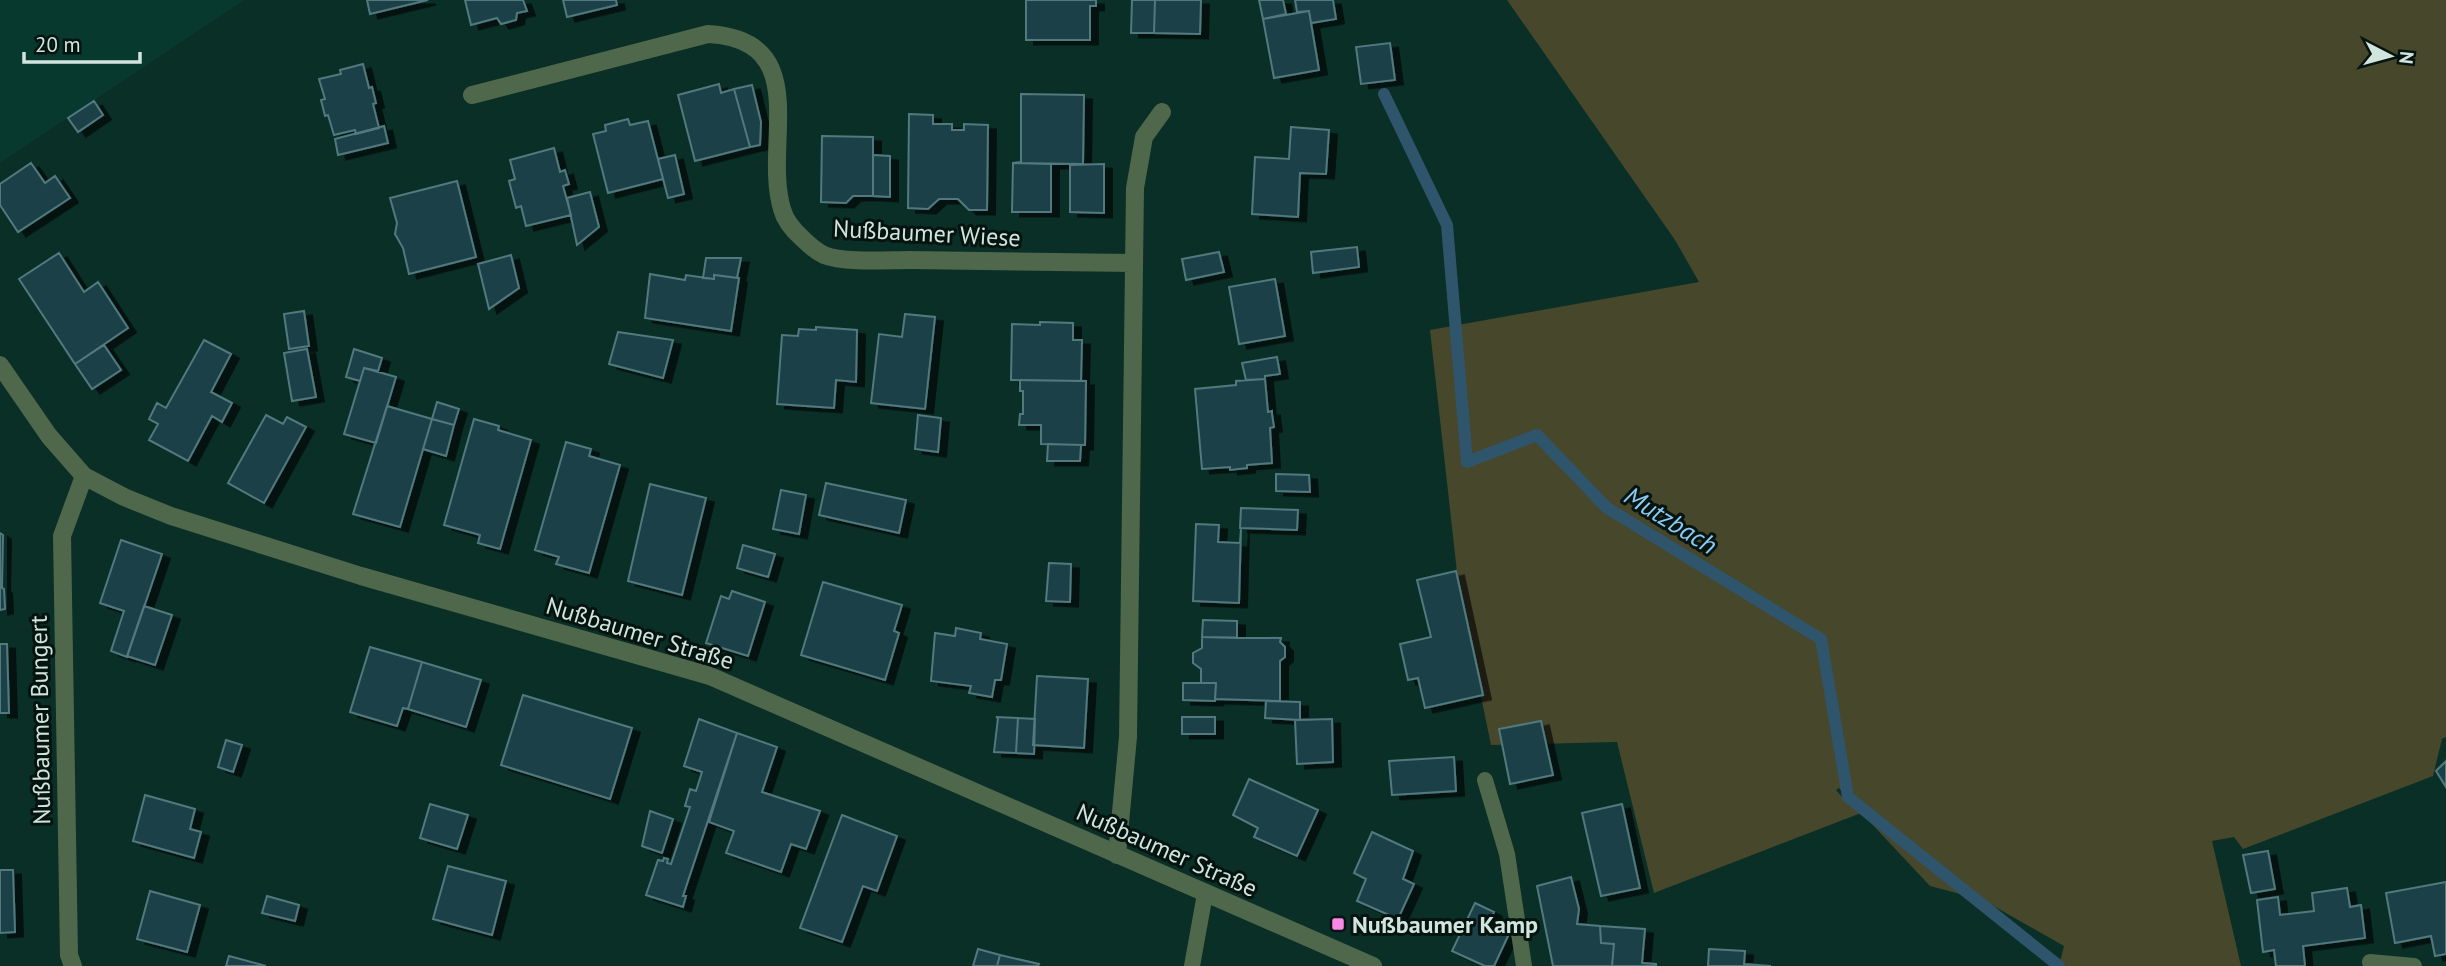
<svg xmlns="http://www.w3.org/2000/svg" width="2446" height="966" font-family="'PT Sans',sans-serif">
  <style>
    .built { fill: #07392e }
    .green { fill: #47472c }
    .lines { fill: none; stroke-linecap: round; stroke-linejoin: round }
    .stream { stroke: #2f556c; stroke-width: 12 }
    .building { fill: #1a4146; stroke: #51797e; stroke-width: 2; filter: url(#shadow) }
    .service { stroke: #4f674b; stroke-width: 16 }
    .minor { stroke: #4f674b; stroke-width: 18 }
    .poi-dot { fill: #fb87e6; stroke: #061410; stroke-width: 2.5 }
    .labels { text-anchor: middle; dominant-baseline: central; stroke-width: 6; stroke-linejoin: round; paint-order: stroke }
    .street-label { font-size: 24px; fill: #d1e5de; stroke: #061410 }
    .poi-label { font-size: 24px; font-weight: bold; fill: #d1e5de; stroke: #061410; text-anchor: start }
    .water-label { font-size: 26px; font-style: italic; fill: #8acbf5; stroke: #061410 }
  </style>
  <defs>
    <filter id="shadow"><feDropShadow dx="8" dy="4.5" stdDeviation="0" flood-color="#0009"/></filter>
  </defs>
  <rect width="100%" height="100%" fill="#0a2f26"/>
  <path class="built" d="M0,0H244L0,163Z"/>
  <path class="green" d="M1507,0H2446V737L2442,739L2433,776L2243,849L2234,837L2212,841L2241,966H2059L2064,946L1983,900L1930,886L1869,821L1860,806L1852,804L1839,788L1836,790L1851,807L1858,808L1861,813L1654,893L1617,742L1491,745L1459,590L1430,330L1699,282L1675,240Z"/>
  <g class="lines">
    <path class="stream" d="M1384,94L1447,225L1467,462L1537,435L1607,508L1821,639L1848,797L2059,966"/>
  </g>
  <path class="building" d="M367,0H428L370,14Z
    M465,0H523L527,11L517,13L516,20L501,24L497,18L471,25Z
    M563,0H616L617,5L567,17Z
    M1026,0H1096V6H1090V40H1026Z
    M1132,0H1155L1154,33H1131Z
    M1155,0H1201L1200,34L1154,33Z
    M1259,0H1283L1286,14L1263,19Z
    M1295,0H1333L1336,19L1311,23L1309,11L1297,12Z
    M1309,11L1319,70L1274,78L1263,19Z
    M1390,43L1395,80L1361,84L1356,47Z
    M363,64L369,88L372,87L376,103L373,104L379,128L356,134L355,130L334,135L328,115L325,116L321,100L325,99L319,79L341,74L340,70Z
    M719,84L721,93L734,89L750,147L695,161L678,95Z
    M752,85L761,122L760,145L750,147L734,89Z
    M1021,94L1084,95L1083,164L1013,163L1021,162Z
    M94,101L103,115L78,132L68,118Z
    M909,114L933,115V124H952V130H964V124L988,125L987,210H969L958,199H939L928,209L908,208Z
    M628,119L630,125L648,121L663,179L608,193L593,134L606,131L605,125Z
    M384,126L388,143L338,155L335,139Z
    M1291,127L1329,130L1326,174L1300,173L1298,217L1252,214L1255,157L1289,159Z
    M822,136L873,137V196H853L846,203L821,202Z
    M554,148L560,172L565,170L569,184L563,186L571,215L526,226L521,206L516,208L509,181L515,179L510,160Z
    M675,155L684,194L668,198L658,159Z
    M873,155L890,156V197L873,196Z
    M31,163L45,183L55,176L70,198L18,232L0,205V184Z
    M1013,163L1051,164V212H1012Z
    M1104,164V213L1070,212V165Z
    M457,181L476,257L409,274L403,248L395,234L397,223L390,198Z
    M590,192L599,227L577,245L567,198Z
    M1357,247L1359,267L1313,273L1311,252Z
    M1219,252L1224,272L1186,280L1182,259Z
    M59,253L84,292L98,282L128,328L75,364L19,279Z
    M511,255L519,288L489,309L478,264Z
    M706,258H741L737,278L714,275V279L703,278Z
    M650,274L685,280L686,275L714,279V275L739,278L731,331L645,318Z
    M1275,279L1285,336L1239,344L1229,287Z
    M304,311L309,346L289,349L284,314Z
    M905,314L935,317L925,409L871,403L879,334L902,337Z
    M1040,322L1073,323V340H1082L1081,381L1011,380L1012,324L1040,325Z
    M816,327L857,330L856,382L836,380L834,408L777,404L782,335L798,336L799,329L816,330Z
    M618,332L673,340L663,378L609,364Z
    M204,340L231,354L211,392L232,403L222,422L212,416L188,461L149,440L158,424L149,419L157,403L166,408Z
    M104,345L121,370L92,389L75,364Z
    M307,349L316,397L292,401L284,353Z
    M354,349L382,358L378,371L364,368L360,381L346,377Z
    M1277,357L1280,374L1265,376V379L1246,380L1242,363Z
    M364,368L396,377L376,443L344,434Z
    M1265,379L1268,412L1272,411V414L1274,427L1270,428L1272,463L1247,465V468L1230,470V467L1202,469L1195,389L1236,385V381Z
    M1020,380L1086,381L1085,445L1041,444V425H1019L1020,414H1023V391H1020Z
    M437,402L459,409L454,425L432,419Z
    M387,406L432,419L400,527L353,514Z
    M266,415L283,424L287,417L306,427L264,503L228,483Z
    M918,415L941,418L938,452L915,449Z
    M432,419L454,425L446,456L423,449Z
    M474,419L499,426L498,430L531,440L500,549L478,543L480,535L444,525Z
    M566,442L591,449L589,456L620,465L589,573L556,564L559,557L535,550Z
    M1048,444L1081,445L1080,461H1047Z
    M1276,474L1309,475L1310,492L1276,491Z
    M826,483L906,500L899,533L819,515Z
    M650,484L706,498L682,595L628,581Z
    M781,490L806,495L799,534L773,529Z
    M1241,508L1298,510L1297,530L1240,528Z
    M1196,524L1219,525L1218,542L1240,543L1241,528L1239,603L1193,601Z
    M0,533L3,535L2,588L4,589L5,607V609L0,610Z
    M121,540L162,554L127,657L111,651L124,611L100,603Z
    M743,545L775,554L768,577L737,568Z
    M1049,563L1071,564L1070,602L1046,601Z
    M1456,571L1483,695L1425,708L1418,678L1408,680L1400,644L1431,637L1417,580Z
    M823,582L902,605L894,631L899,633L885,680L801,655Z
    M732,591L765,602L748,656L706,643L721,596L729,599Z
    M144,606L172,615L155,665L127,656Z
    M1203,620L1237,621V638L1202,637Z
    M956,628L981,633L980,639L1007,644L1001,680H995L992,697L969,693L971,686L931,681L935,633L955,636Z
    M1202,637L1281,638L1280,642L1285,647V657L1280,661V701L1215,699L1216,683H1201V669L1193,663V653L1202,648Z
    M0,644H7L9,713H0Z
    M370,647L422,662L408,709L403,708L397,726L350,712Z
    M422,662L481,680L466,727L408,709Z
    M1037,676L1088,679L1084,748L1033,745Z
    M1183,683H1216L1215,701L1183,700Z
    M523,695L632,728L610,799L501,765Z
    M1266,701L1300,702V720L1265,718Z
    M996,717L1018,718L1016,753L994,752L998,718Z
    M1182,717H1215V734H1182Z
    M1018,718L1035,719L1034,754L1016,753Z
    M699,719L737,733L683,896H686L683,907L646,895L658,860L663,861L664,858L668,859L667,863L671,864L690,807L685,806L690,789L696,791L702,772L684,766Z
    M1332,719L1333,762L1297,764L1295,720Z
    M1541,721L1553,775L1510,784L1499,729Z
    M737,733L777,747L762,792L820,811L806,849L791,844L781,872L726,853L734,831L709,822Z
    M226,740L242,745L233,772L218,767Z
    M1454,757L1456,791L1392,795L1389,761Z
    M2446,761V787L2436,771Z
    M1249,779L1318,810L1297,856L1254,837L1258,828L1233,815Z
    M145,795L195,809L190,829L201,832L194,858L133,841Z
    M430,804L468,815L457,849L420,838Z
    M1622,804L1640,888L1601,896L1582,813Z
    M650,811L673,819L662,853L642,846Z
    M842,815L897,836L877,891L863,886L842,942L800,928Z
    M1372,832L1413,851L1403,879L1414,884L1398,919L1357,901L1366,879L1354,873Z
    M2268,851L2275,889L2251,893L2243,855Z
    M448,866L506,881L492,935L433,919Z
    M0,870H13L15,932L0,933Z
    M1571,877L1579,909L1577,924L1600,926L1601,943L1614,944L1612,966H1553L1537,886Z
    M2446,882V954L2435,956L2431,936L2395,943L2386,893Z
    M2347,888L2350,907L2361,905L2365,938L2303,946L2305,966H2276L2274,950L2263,952L2257,900L2278,897L2280,915L2314,911L2312,893Z
    M150,891L200,905L187,952L137,939Z
    M267,896L299,905L295,921L262,913Z
    M1475,903L1494,912L1488,927L1508,936L1494,966H1485L1452,951Z
    M1600,926L1645,929L1642,963L1656,964V966H1612L1614,944L1601,943Z
    M978,949L1000,955L997,966H973Z
    M1709,949L1745,951L1744,964L1771,966H1708Z
    M1000,955L1039,964L1038,966H997Z
    M229,956L266,966H226Z"/>
  <g class="lines">
    <path class="service" d="M1485,780L1507,854L1524,966
      M2370,962L2414,966
      M1192,966L1205,894"/>
    <path class="minor" d="M472,95L708,34C815,40 762,143 782,209C785,221 794,231 803,239C809,245 816,251 824,255C843,263 888,260 909,260C984,261 1059,262 1133,263
      M0,365L49,436L84,476L124,497L171,516L361,576L710,676L1373,966
      M1117,855L1128,737L1135,188L1144,137L1162,112
      M73,966L69,955L62,536L84,476"/>
  </g>
  <rect class="poi-dot" x="1331" y="917" width="14" height="14" rx="3.5"/>
  <g class="labels">
    <g class="street-label">
      <text transform="translate(927 233) rotate(3)">Nußbaumer Wiese</text>
      <text transform="translate(640 633) rotate(17)">Nußbaumer Straße</text>
      <text transform="translate(40 720) rotate(-91)">Nußbaumer Bungert</text>
      <text transform="translate(1167 850) rotate(24)">Nußbaumer Straße</text>
    </g>
    <g class="poi-label">
      <text x="1352" y="924">Nußbaumer Kamp</text>
    </g>
    <g class="water-label">
      <text transform="translate(1671 520) rotate(32)">Mutzbach</text>
    </g>
  </g>
  <g transform="translate(2390 56) rotate(96)" stroke="#061410" stroke-width="5" paint-order="stroke">
  <path d="M0-5L12 26L0 18L-12 26Z" fill="#d1e5de"/>
  <text y="-10" font-size="19" font-weight="bold" text-anchor="middle" fill="#d1e5de">N</text>
  </g>
  <path d="M24 52v10h116v-10" fill="none" stroke="#d1e5de" stroke-width="3.5"/>
  <text x="35" y="52" font-size="21" fill="#d1e5de" stroke="#061410" stroke-width="5" paint-order="stroke">20 m</text>
</svg>
